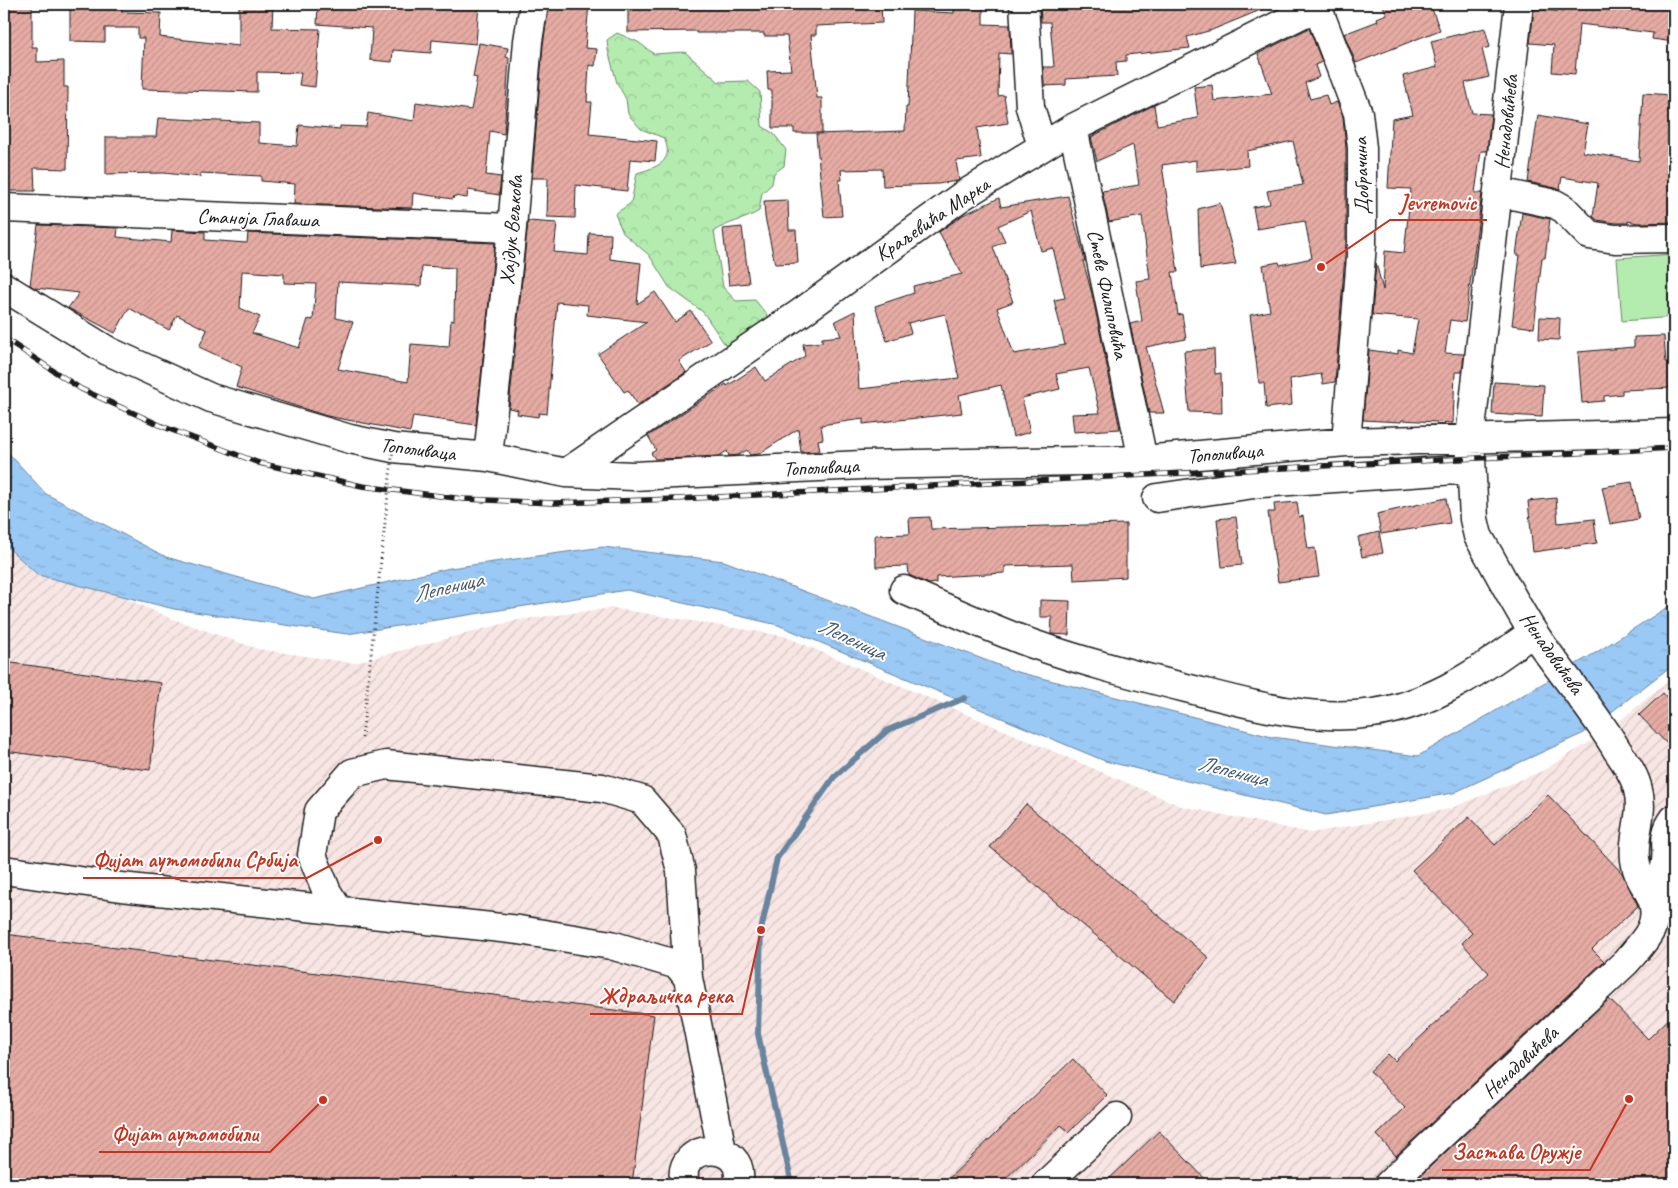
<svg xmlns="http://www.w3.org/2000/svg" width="1678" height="1188" font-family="Caveat,sans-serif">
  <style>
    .industrial { fill: url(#industrial-furrows) }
    .green { fill: #b4ecaf; stroke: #688466 }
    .forest { fill: url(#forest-crowns); stroke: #688466 }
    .water { fill: url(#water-ripples); stroke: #68849e }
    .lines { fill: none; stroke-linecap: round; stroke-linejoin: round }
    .stream { stroke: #68849e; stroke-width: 6 }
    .building { fill: url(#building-hatch); stroke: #1c1c1c; fill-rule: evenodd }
    .minor-casing { stroke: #1c1c1c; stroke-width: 31 }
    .minor { stroke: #fff; stroke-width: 28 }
    .rail-casing { stroke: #1c1c1c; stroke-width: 5.5 }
    .rail { stroke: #fff; stroke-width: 4; stroke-dasharray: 11; stroke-linecap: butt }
    .path-bridge { stroke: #1c1c1c; stroke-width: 3; stroke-dasharray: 1 4; stroke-linecap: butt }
    .labels { text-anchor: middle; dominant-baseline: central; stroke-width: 4; stroke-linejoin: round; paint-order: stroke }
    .street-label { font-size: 21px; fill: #1c1c1c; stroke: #fff }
    .water-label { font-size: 22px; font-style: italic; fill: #485968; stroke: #fff }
    .leader { fill: none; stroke: #c8321e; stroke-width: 2 }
    .callout-dot { fill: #c8321e; stroke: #fff; stroke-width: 2 }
    .callout-label { font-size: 22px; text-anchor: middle; font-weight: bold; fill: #c8321e; stroke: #fff; stroke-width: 4; stroke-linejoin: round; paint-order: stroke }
  </style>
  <defs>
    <pattern id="industrial-furrows" width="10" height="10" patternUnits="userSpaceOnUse" patternTransform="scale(1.25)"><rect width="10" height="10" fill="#f8e6e4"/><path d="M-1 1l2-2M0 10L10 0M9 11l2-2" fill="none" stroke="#d4c5c3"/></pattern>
    <pattern id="forest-crowns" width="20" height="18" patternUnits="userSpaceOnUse" patternTransform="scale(1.25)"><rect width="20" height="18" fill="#b4ecaf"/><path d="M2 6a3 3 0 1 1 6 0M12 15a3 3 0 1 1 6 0" fill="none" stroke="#9aca96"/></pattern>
    <pattern id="water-ripples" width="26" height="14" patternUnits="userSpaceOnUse" patternTransform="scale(1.25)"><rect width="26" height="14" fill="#9ac9f5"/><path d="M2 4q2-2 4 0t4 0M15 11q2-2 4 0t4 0" fill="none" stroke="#84acd1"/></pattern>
    <pattern id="building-hatch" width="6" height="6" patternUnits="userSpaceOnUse" patternTransform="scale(1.25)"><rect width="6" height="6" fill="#e6aca4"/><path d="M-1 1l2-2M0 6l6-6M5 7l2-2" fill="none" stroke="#c5938d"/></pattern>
  </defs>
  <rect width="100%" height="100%" fill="#fff"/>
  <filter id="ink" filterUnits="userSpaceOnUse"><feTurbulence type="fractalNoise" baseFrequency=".02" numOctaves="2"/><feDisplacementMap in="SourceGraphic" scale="10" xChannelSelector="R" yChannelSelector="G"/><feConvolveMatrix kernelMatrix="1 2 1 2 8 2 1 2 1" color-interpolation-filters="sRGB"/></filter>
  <g filter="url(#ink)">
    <path class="industrial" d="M4,513L62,570L170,618L258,649L353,663L518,620L612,608L784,636L1181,806L1311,833L1449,809L1542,771L1606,732L1674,676V1184H4Z"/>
    <path class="green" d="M1674,254V317L1622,321L1617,258Z"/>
    <path class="forest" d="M617,33L638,42L654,54L685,52L719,82L748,81L760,92L762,126L774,134L786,150L784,166L774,173L772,184L762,193L759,211C745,220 728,222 714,231L723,287L736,301L755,300L768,316V324L726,346L703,312L669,287L649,255L623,233L615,214L631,203L637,173C657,167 675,162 664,138L641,129L628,114L626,99L617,83L608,50L607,40Z"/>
    <path class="water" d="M4,448L46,494L166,557L314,599L450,568L603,547L724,561L1014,671L1272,737L1418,756L1597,652L1674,603V664L1584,733L1453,793L1326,815L1105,761L778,625L627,590L347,634L174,609L38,575L4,544Z"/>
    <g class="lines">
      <path class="stream" d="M792,1184L758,1034L761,930L777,858L834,777L888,730L965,698"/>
    </g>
    <path class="building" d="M70,4H122V12L161,13L160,37L239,46V4H273L272,28L320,29L315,87L299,85L301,73L257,72V92L142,89L144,38H138V28H105V42L70,41Z
      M318,4H479L476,44L432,40L431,53L393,50L392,62L370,60L372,28L317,24Z
      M549,4H589L585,48L597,49L595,66L589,65L587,102H592L589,134L657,141L655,161L630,159L627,191L576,185L575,218L547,217L548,178H532L543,45Z
      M628,4H683V7L881,4L882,23L816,26V35H811L817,98H822V133H794V128H772V90H768L767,71L791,70L787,36H764V33H696V31L628,32Z
      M954,4H983V24L1010,25L1011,54L999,53L998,96L1004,95L1008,123L977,128L981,158L956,161L959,180L957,181L938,184L883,186L882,169L841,170L842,180H839L842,216L824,217L816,134L905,131L906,107H908L912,11L954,13Z
      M1040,4H1275L1212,30L1187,37L1190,48L1126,55V61L1116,62L1117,76L1066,79V85L1044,86L1043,67H1054L1050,22H1041Z
      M1382,4H1430L1440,30L1356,63L1344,34L1378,21L1377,18L1387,14Z
      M1563,4H1674V42L1652,39L1653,33L1579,24L1575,74L1552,72L1554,45L1530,43L1534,9L1563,12Z
      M4,6H32V47H37V62L64,61V87H68L67,169L34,168L35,191H4Z
      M1309,28L1322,62L1315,65L1319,77L1305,83L1310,99L1326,95L1329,105L1337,102L1343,117L1346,149V243L1335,382L1323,384L1321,374L1290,379L1292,405L1266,408L1264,383H1259L1250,315L1270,311L1263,265L1279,262L1280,265L1312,258L1305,221L1257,229L1253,207L1270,204L1267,191L1303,185L1293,141L1247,151L1248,166L1196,171V160L1162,165L1178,272H1172L1178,315L1182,314L1186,339L1146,347L1164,413H1149L1130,324L1142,321L1136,281L1150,279L1142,216L1109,222L1102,191L1139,185L1133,145L1097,161L1091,137L1154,105L1157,125L1198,118L1194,87L1212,85L1214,101L1272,94L1258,54Z
      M1485,28L1490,47L1482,49L1489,77L1465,83L1472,113L1491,114L1487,151H1481L1475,193H1482L1465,322L1450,320L1445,353L1464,354L1462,372H1455L1453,423L1402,420L1401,422L1363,420L1369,350L1398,354V350L1412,353L1418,319L1372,315L1376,263L1383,290L1385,251L1404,253L1411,189L1388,188L1392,119L1413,115L1403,76L1437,67L1431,41Z
      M479,43L508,48L506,57L509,58L504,134L490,131L486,175L501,177L499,195L468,190L467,198L454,196L453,199L413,193L412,208L294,204L295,184L261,181V176L200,173V177L164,173L106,174V137H156L158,118L259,123V143L297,146L299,125L340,129V126L366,127L368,113L414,121L416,102L471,110L477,78L473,77Z
      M1643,93L1672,95L1671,103L1674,104V222L1638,223L1628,221V223H1616L1597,220L1593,216L1598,183L1562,177L1560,189L1528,182L1538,115L1588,124L1583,152L1639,161Z
      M1068,196L1085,261H1083L1092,294L1120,429L1074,432L1072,414L1100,413L1089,368L1056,374L1060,389L1022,398L1030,432L1013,437L1001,385L959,395L962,413L863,424V419L821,425L823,439L818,440L820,451L801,452L798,429L759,454L750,455L747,450L739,455L729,456L727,451L719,456L695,457L694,455L689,458L655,459L651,453L656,450L648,436L726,384L727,386L756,367L765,381L805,356L803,344L822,342V338L841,336L835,321L855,311L859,389L959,378L945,314L908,323L911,333L887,341L875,306L914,293L913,286L962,274L939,232L963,215L999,198L1001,207ZM1031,211L1041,251L1053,248L1065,298L1054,300L1065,345L1014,354L997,308L1013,302L993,247L1005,241L998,226Z
      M788,200L789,230H796L798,263L775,264L765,217L764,201Z
      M1220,203L1236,264L1200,269L1198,209Z
      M1522,213L1550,219L1545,258H1542L1534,328L1512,325L1520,255H1516Z
      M528,221L557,223L554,252L588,255L589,233L611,234L610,259L641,263L637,304L655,292L675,322L691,311L711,341L679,361L686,372L638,405L628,390L624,392L598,354L647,322L587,315L588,305L557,302L547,414L539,413L538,417L517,414L518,410L509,408Z
      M38,225L118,228L117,237L171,242L172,230L205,232V240L247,243L248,233L495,243L476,425L413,416L410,432L327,416L236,387L242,367L199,347L207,330L177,315L169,330L129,308L115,333L68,308L79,293L35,288L30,285ZM422,266L455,268L454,321L451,320L449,347L411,344L408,382L338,369L353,322L336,318L338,282L421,286ZM242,271L284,274V283L316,284L313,320L308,319L299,348L252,333L260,317L240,308Z
      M742,227L749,283L729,285L723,229Z
      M1540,317L1560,318L1559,340L1539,339Z
      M1664,336L1666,362H1670L1672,388L1622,390V394L1604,396V401L1582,403L1578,352L1634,347V337Z
      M1214,349L1215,374L1221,373L1222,413L1189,412L1184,351Z
      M1494,382L1544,385L1542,417L1492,414Z
      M1632,482L1639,519L1610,524L1602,487Z
      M1446,498L1450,523L1381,534L1377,514Z
      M1556,498L1558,523L1594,519L1597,543L1533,552L1528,501Z
      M1297,502L1299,517L1303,516L1308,549L1315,548L1319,577L1278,582L1268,512H1275L1274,504Z
      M930,517L931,529L1126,524V577L1074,580L1073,564L1005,566V573L936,577V583L929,584L909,575L908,566L876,567L875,535L910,534L909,518Z
      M1236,517L1242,565L1222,567L1217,519Z
      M1379,532L1383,553L1362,557L1358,537Z
      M1040,600L1070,601L1069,635L1051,634L1052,617H1040Z
      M4,662L161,683L150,770L4,751Z
      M1663,693L1674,705V751L1639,715Z
      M1548,795L1622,873L1638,906L1592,949L1604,961L1396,1156L1377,1135L1405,1108L1370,1071L1388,1054L1395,1061L1489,973L1462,943L1472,933L1412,870L1469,817L1495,845Z
      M1026,804L1209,958L1174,1001L990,847Z
      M4,934L654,1015L632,1184H4Z
      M1609,999L1648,1039L1674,1014V1184H1422L1417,1179Z
      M1073,1059L1107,1095L1069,1132L1061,1125L1000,1184H943Z
      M1159,1131L1210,1184H1104Z"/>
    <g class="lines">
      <defs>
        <path id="minor" d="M1024,4L1030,107L1042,146
          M1317,6L1358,113L1362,148V244L1346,442
          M1073,128L1143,460
          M1498,192L1555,204L1564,209L1589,235L1615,239L1674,238
          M4,208L512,228
          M4,287L108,351L211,398L350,439L393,448L488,457L566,473L633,476L862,465L1143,460L1346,442L1674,433
          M488,457L512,228L528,41L534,4
          M566,473L799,314L962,196L1073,128L1322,4
          M1157,498L1261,483L1471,469
          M904,590C946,608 987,627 1030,643C1083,662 1139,676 1194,690C1252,705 1312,722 1373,713C1433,705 1486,667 1533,632
          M4,870L121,887L519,930L611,945L678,965L688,978L722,1151
          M1653,900C1657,889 1663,878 1665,867C1670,847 1660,838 1674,819
          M339,911L327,892L312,855L319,811L352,773L386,765L602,788L642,800L672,835L681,871L688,978
          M685,1184C673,1140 749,1139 738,1184
          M1046,1184L1117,1117
          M1389,1184L1626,962C1642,943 1662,926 1652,899C1648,888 1638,878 1636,865C1630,841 1645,815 1638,790C1635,775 1625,762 1617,750C1592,708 1560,672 1533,632C1513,601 1497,568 1478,536L1474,519L1470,438L1519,4"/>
      </defs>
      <use href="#minor" class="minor-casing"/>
      <use href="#minor" class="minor"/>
      <defs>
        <path id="rail" d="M4,338L81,389L164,427L259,463L362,486L463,499L553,503L677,499L1674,448"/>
      </defs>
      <use href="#rail" class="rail-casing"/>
      <use href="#rail" class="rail"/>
      <path class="path-bridge" d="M362,738L393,448"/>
    </g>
  </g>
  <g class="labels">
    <g class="street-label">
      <text transform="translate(1506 122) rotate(-84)">Ненадовићева</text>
      <text transform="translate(1361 176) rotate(-92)">Добрачина</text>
      <text transform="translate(258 218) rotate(2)">Станоја Главаша</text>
      <text transform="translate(932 219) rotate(-34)">Краљевића Марка</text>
      <text transform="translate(511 230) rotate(-85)">Хајдук Вељкова</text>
      <text transform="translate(1108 294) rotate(78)">Стеве Филиповића</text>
      <text transform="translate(418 449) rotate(7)">Тополиваца</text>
      <text transform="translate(1225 453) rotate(-5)">Тополиваца</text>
      <text transform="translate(821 467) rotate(-3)">Тополиваца</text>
      <text transform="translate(1552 653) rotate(55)">Ненадовићева</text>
      <text transform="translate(1520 1062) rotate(-43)">Ненадовићева</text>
    </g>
    <g class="water-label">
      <text transform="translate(448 587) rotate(-13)">Лепеница</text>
      <text transform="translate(852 639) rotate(25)">Лепеница</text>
      <text transform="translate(1233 771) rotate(14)">Лепеница</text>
    </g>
  </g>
  <path class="leader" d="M1321 267L1390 220H1487M378 840L307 878H83M761 930L742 1014H590M323 1100L270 1152H99M1629 1099L1590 1170H1442"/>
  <g class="callout-dot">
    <circle cx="1321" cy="267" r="5"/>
    <circle cx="378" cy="840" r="5"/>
    <circle cx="761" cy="930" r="5"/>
    <circle cx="323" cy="1100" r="5"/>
    <circle cx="1629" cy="1099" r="5"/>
  </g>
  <g class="callout-label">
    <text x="1438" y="210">Jevremovic</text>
    <text x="195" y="867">Фијат аутомобили Србија</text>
    <text x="666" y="1003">Ждраљичка река</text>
    <text x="185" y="1141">Фијат аутомобили</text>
    <text x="1516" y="1159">Застава Оружје</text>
  </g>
  <rect width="1678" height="1188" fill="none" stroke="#fff" stroke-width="20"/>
  <rect x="10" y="10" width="1658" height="1168" fill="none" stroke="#1c1c1c" stroke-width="2" filter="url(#ink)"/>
</svg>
